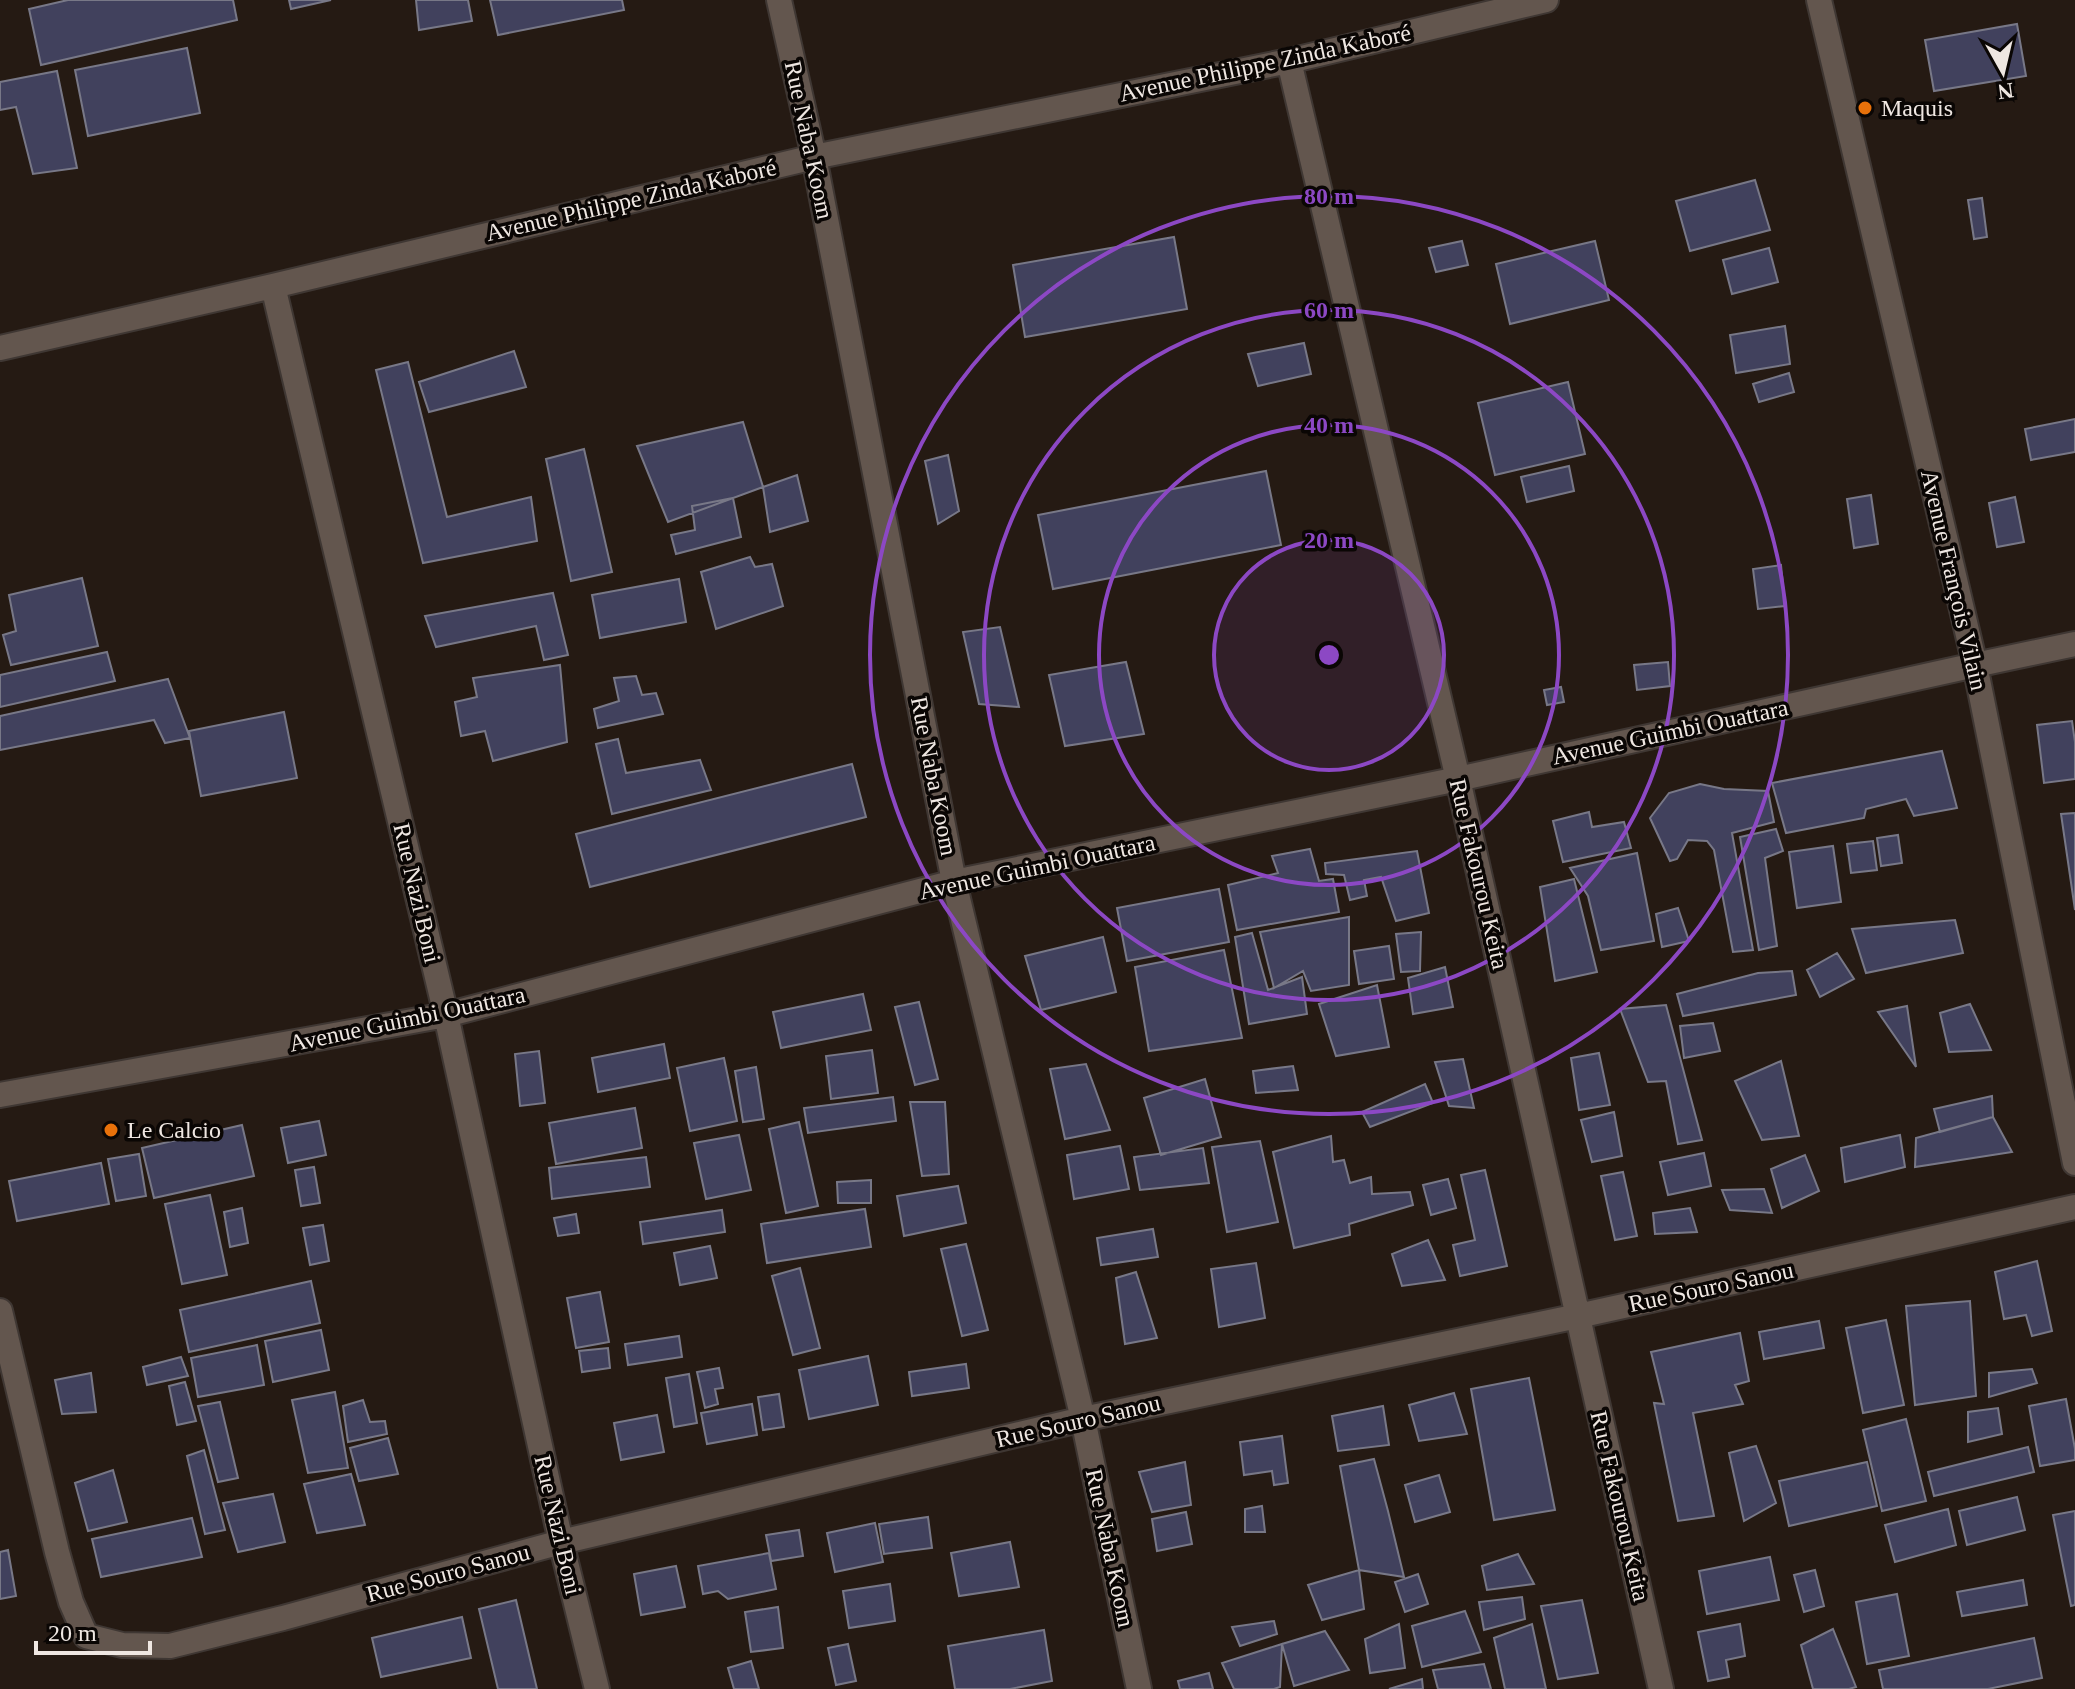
<svg xmlns="http://www.w3.org/2000/svg" width="2075" height="1689" font-family="Georgia,serif">
  <style>
    .building { fill: #41415d; stroke: #787887; stroke-width: 2 }
    .lines { fill: none; stroke-linecap: round; stroke-linejoin: round }
    .street-casing { stroke: #3f3733; stroke-width: 28 }
    .street { stroke: #63564e; stroke-width: 24 }
    .ring { fill: none; stroke: #8c48c4; stroke-width: 4 }
    .food-dot { fill: #e8710a; stroke: #0a0604; stroke-width: 3 }
    .labels { text-anchor: middle; dominant-baseline: central; stroke-width: 7; stroke-linejoin: round; paint-order: stroke }
    .street-label { font-size: 24px; fill: #efe7e2; stroke: #0a0604 }
    .poi-label { font-size: 24px; fill: #efe7e2; stroke: #0a0604; text-anchor: start }
    .centre { fill: #8c48c4; stroke: #0a0604; stroke-width: 4 }
    .ring-label { font-size: 24px; text-anchor: middle; font-weight: bold; fill: #8c48c4; stroke: #0a0604; stroke-width: 7; stroke-linejoin: round; paint-order: stroke }
  </style>
  <rect width="100%" height="100%" fill="#251a13"/>
  <path class="building" d="M68,0H233L237,20L41,65L29,9Z
    M289,0H331L291,9Z
    M416,0H468L472,21L419,30Z
    M490,0H622L624,10L498,35Z
    M2017,24L2026,76L1934,91L1925,40Z
    M187,48L200,113L88,136L75,70Z
    M57,71L77,168L33,174L16,107L0,110V82Z
    M1755,180L1770,230L1690,251L1676,201Z
    M1982,198L1987,237L1974,239L1968,200Z
    M1174,237L1187,309L1025,337L1013,265Z
    M1462,241L1468,265L1436,272L1429,248Z
    M1595,241L1609,300L1510,324L1496,264Z
    M1769,248L1778,282L1732,294L1723,260Z
    M1785,326L1790,364L1736,373L1730,335Z
    M1304,343L1311,374L1258,386L1248,354Z
    M514,351L526,387L429,412L419,382Z
    M408,362L447,517L531,497L537,541L423,563L376,370Z
    M1789,373L1794,392L1759,402L1753,384Z
    M1568,382L1585,454L1495,475L1478,403Z
    M2075,419V452L2031,460L2025,429Z
    M743,422L763,487L668,522L637,446Z
    M584,449L612,572L571,581L546,459Z
    M948,455L959,511L938,524L925,461Z
    M1569,466L1574,491L1527,502L1521,477Z
    M1266,471L1281,545L1053,589L1038,515Z
    M797,475L808,521L770,532L763,487Z
    M1871,495L1878,544L1854,548L1847,499Z
    M2015,497L2024,542L1997,547L1989,503Z
    M733,498L741,537L676,554L671,535L695,530L692,506Z
    M750,557L755,567L772,564L783,606L716,629L701,572Z
    M1781,565L1785,606L1758,609L1753,569Z
    M82,578L98,646L11,665L3,635L16,631L9,595Z
    M679,579L686,622L600,638L592,595Z
    M553,593L568,655L544,660L536,626L436,647L425,616Z
    M1000,627L1019,707L979,704L963,632Z
    M107,652L115,681L0,707V675Z
    M1126,662L1144,734L1065,746L1049,675Z
    M1668,662L1670,686L1637,690L1634,665Z
    M560,665L567,742L493,761L485,731L461,736L455,702L477,697L473,678Z
    M636,676L642,695L656,693L663,714L598,728L594,709L619,701L614,678Z
    M168,679L190,738L165,743L154,720L0,750V716Z
    M1561,687L1564,702L1547,705L1544,690Z
    M284,712L297,778L201,796L189,731Z
    M2072,721L2075,742V779L2044,783L2037,725Z
    M618,739L626,773L700,760L711,790L612,814L596,744Z
    M1942,751L1957,808L1914,816L1906,799L1866,809L1864,818L1786,833L1772,783Z
    M852,764L866,817L590,887L576,834Z
    M1700,784L1724,789L1768,791L1774,822L1732,833L1753,950L1733,952L1714,850L1707,841L1688,840L1677,859L1670,861L1650,818L1669,793Z
    M1589,812L1592,827L1624,822L1631,848L1563,862L1553,821Z
    M2075,813V910L2061,814Z
    M1776,829L1783,851L1765,858L1777,946L1759,950L1740,837Z
    M1898,835L1902,863L1881,866L1877,838Z
    M1873,841L1877,870L1851,873L1847,844Z
    M1833,846L1841,902L1797,908L1789,852Z
    M1310,849L1319,881L1333,879L1339,912L1237,930L1228,885L1278,873L1272,856Z
    M1417,851L1429,913L1396,921L1381,877L1364,880L1367,896L1350,900L1344,875L1326,874L1325,863Z
    M1637,853L1654,941L1601,950L1588,896L1570,868Z
    M1574,879L1597,972L1555,981L1540,887Z
    M1219,889L1229,942L1127,961L1117,908Z
    M1678,908L1689,941L1662,947L1656,914Z
    M1349,917V985L1311,991L1303,971L1274,988L1260,932Z
    M1955,920L1963,953L1866,973L1852,929Z
    M1421,932L1420,971L1401,972L1396,934Z
    M1252,933L1268,990L1302,977L1307,1014L1249,1024L1235,937Z
    M1103,937L1116,992L1041,1010L1025,956Z
    M1389,946L1394,979L1359,984L1354,951Z
    M1224,950L1242,1038L1149,1051L1135,967Z
    M1837,953L1854,979L1820,997L1807,970Z
    M1445,967L1453,1007L1413,1014L1408,978Z
    M1792,971L1796,995L1683,1016L1677,994L1758,973Z
    M1377,985L1389,1047L1336,1056L1319,1004Z
    M863,994L871,1030L781,1048L773,1012Z
    M919,1002L938,1079L915,1085L895,1007Z
    M1970,1004L1991,1050L1949,1052L1940,1013Z
    M1666,1005L1702,1140L1678,1144L1666,1081L1648,1082L1620,1009Z
    M1907,1006L1916,1067L1878,1012Z
    M1713,1023L1720,1051L1684,1058L1680,1026Z
    M664,1044L670,1078L598,1092L592,1058Z
    M872,1050L878,1093L831,1099L826,1056Z
    M539,1051L545,1103L520,1106L515,1054Z
    M1599,1053L1610,1105L1579,1110L1571,1058Z
    M724,1058L737,1121L690,1131L677,1068Z
    M1463,1059L1474,1108L1449,1106L1435,1062Z
    M1781,1061L1799,1136L1762,1140L1735,1081Z
    M1086,1064L1110,1130L1065,1139L1050,1069Z
    M1293,1066L1298,1090L1256,1093L1253,1071Z
    M756,1067L764,1119L743,1122L735,1071Z
    M1205,1079L1221,1137L1161,1155L1144,1098Z
    M1425,1084L1433,1103L1370,1127L1362,1112Z
    M1992,1096L1993,1117L1940,1132L1934,1109Z
    M893,1097L896,1121L808,1133L804,1108Z
    M910,1102H945L949,1174L922,1176Z
    M635,1108L642,1148L556,1164L549,1123Z
    M1614,1112L1622,1156L1592,1162L1581,1120Z
    M1993,1117L2012,1152L1915,1167L1916,1138Z
    M319,1121L326,1155L288,1163L281,1128Z
    M799,1122L818,1206L786,1213L769,1129Z
    M242,1125L254,1176L154,1198L142,1148Z
    M739,1135L751,1190L706,1199L694,1143Z
    M1900,1135L1905,1167L1845,1182L1841,1148Z
    M1331,1136L1333,1162L1344,1160L1350,1183L1371,1177L1372,1194L1410,1192L1413,1205L1349,1224L1350,1235L1294,1248L1273,1152Z
    M1260,1141L1278,1222L1227,1232L1212,1147Z
    M1120,1146L1129,1189L1074,1199L1067,1155Z
    M1203,1148L1209,1183L1140,1190L1134,1157Z
    M1704,1153L1711,1186L1668,1195L1660,1162Z
    M139,1154L146,1196L116,1201L108,1159Z
    M1805,1155L1819,1191L1782,1208L1771,1169Z
    M646,1157L650,1187L552,1199L549,1168Z
    M101,1163L109,1204L17,1221L9,1181Z
    M314,1167L320,1203L301,1206L295,1170Z
    M1485,1170L1507,1266L1460,1276L1453,1245L1475,1240L1461,1175Z
    M1623,1172L1637,1236L1615,1240L1601,1176Z
    M1448,1179L1456,1208L1431,1215L1423,1185Z
    M871,1180V1203H838L837,1182Z
    M958,1186L966,1223L904,1236L897,1196Z
    M1764,1189L1772,1213L1730,1210L1722,1190Z
    M210,1195L227,1275L182,1284L165,1204Z
    M242,1208L248,1243L230,1247L224,1212Z
    M1690,1208L1697,1232L1655,1234L1653,1213Z
    M865,1209L871,1247L767,1263L761,1224Z
    M722,1210L725,1232L643,1244L640,1222Z
    M576,1214L579,1233L558,1236L554,1218Z
    M323,1225L329,1261L310,1265L303,1228Z
    M1153,1229L1158,1257L1101,1265L1097,1238Z
    M1428,1240L1445,1280L1402,1286L1392,1254Z
    M966,1244L988,1330L962,1336L941,1249Z
    M710,1246L717,1278L680,1285L674,1253Z
    M2037,1261L2052,1331L2032,1336L2026,1315L2004,1319L1995,1272Z
    M1256,1263L1265,1318L1219,1327L1211,1269Z
    M800,1268L820,1348L793,1355L772,1276Z
    M1136,1272L1157,1338L1125,1344L1116,1278Z
    M311,1281L320,1323L189,1352L180,1310Z
    M600,1292L609,1342L576,1348L567,1298Z
    M1970,1301L1976,1396L1915,1405L1906,1306Z
    M1886,1320L1904,1405L1863,1413L1846,1328Z
    M1819,1321L1824,1348L1764,1359L1759,1332Z
    M321,1330L329,1370L273,1382L265,1341Z
    M1740,1333L1749,1381L1735,1385L1743,1404L1693,1413L1714,1516L1678,1521L1654,1403L1664,1404L1651,1352Z
    M679,1336L682,1357L628,1365L625,1344Z
    M257,1345L264,1385L198,1397L191,1358Z
    M608,1348L610,1368L582,1372L579,1351Z
    M868,1356L878,1405L809,1419L799,1370Z
    M181,1357L188,1376L147,1385L143,1367Z
    M966,1364L969,1388L912,1396L909,1372Z
    M719,1368L723,1388L715,1389L718,1404L705,1408L697,1372Z
    M2032,1369L2037,1383L1989,1397V1373Z
    M91,1373L96,1412L62,1414L55,1380Z
    M689,1374L697,1423L674,1427L666,1378Z
    M1529,1378L1555,1510L1494,1520L1471,1389Z
    M185,1382L196,1421L177,1425L169,1386Z
    M335,1392L348,1468L308,1473L292,1400Z
    M1454,1393L1467,1434L1419,1441L1409,1405Z
    M779,1394L784,1427L763,1430L758,1397Z
    M2066,1399L2075,1449V1460L2040,1466L2029,1406Z
    M363,1400L370,1422L385,1421L387,1434L348,1442L343,1406Z
    M220,1402L238,1478L218,1482L198,1406Z
    M752,1404L757,1435L707,1444L701,1413Z
    M1383,1406L1389,1445L1338,1451L1332,1416Z
    M1998,1408L2002,1434L1968,1442V1412Z
    M657,1415L664,1452L621,1460L614,1423Z
    M1906,1419L1926,1501L1882,1511L1863,1430Z
    M1282,1436L1288,1483L1274,1485L1272,1471L1244,1475L1240,1442Z
    M388,1438L398,1474L359,1481L350,1448Z
    M1756,1446L1776,1503L1744,1521L1729,1453Z
    M2028,1447L2034,1472L1934,1496L1928,1472Z
    M204,1450L225,1530L205,1534L187,1456Z
    M1374,1459L1388,1511L1404,1577L1359,1570L1340,1466Z
    M1185,1462L1191,1505L1152,1512L1139,1472Z
    M1867,1462L1877,1506L1789,1526L1779,1481Z
    M113,1470L127,1522L88,1531L75,1483Z
    M351,1474L365,1525L317,1533L304,1484Z
    M1439,1475L1450,1512L1415,1522L1405,1485Z
    M273,1494L285,1542L238,1552L223,1503Z
    M2017,1497L2025,1530L1967,1545L1959,1511Z
    M1262,1506L1265,1532H1245V1509Z
    M1948,1509L1956,1545L1895,1562L1885,1525Z
    M2075,1511V1605L2071,1606L2053,1515Z
    M1186,1512L1192,1544L1157,1551L1152,1519Z
    M928,1517L932,1548L884,1554L879,1524Z
    M192,1518L202,1557L101,1577L92,1539Z
    M875,1523L883,1562L835,1572L827,1533Z
    M799,1530L803,1556L771,1561L766,1535Z
    M1010,1542L1019,1587L959,1596L951,1553Z
    M8,1550L16,1596L0,1599V1552Z
    M769,1553L776,1589L728,1599L718,1591L703,1594L698,1566Z
    M1518,1554L1534,1584L1487,1590L1482,1566Z
    M1770,1557L1779,1600L1707,1614L1699,1571Z
    M676,1566L685,1607L641,1615L634,1574Z
    M1359,1570L1364,1609L1322,1620L1308,1585Z
    M1815,1570L1824,1606L1804,1612L1794,1575Z
    M1418,1574L1428,1604L1405,1612L1395,1582Z
    M2023,1580L2027,1605L1962,1616L1957,1592Z
    M890,1584L895,1621L849,1628L843,1591Z
    M1897,1594L1909,1656L1867,1664L1856,1602Z
    M1522,1597L1525,1619L1484,1630L1479,1602Z
    M516,1600L537,1689H498L479,1609Z
    M1582,1600L1598,1673L1558,1679L1541,1606Z
    M778,1607L783,1648L751,1652L745,1612Z
    M1465,1611L1481,1652L1422,1667L1412,1626Z
    M462,1617L471,1658L381,1677L372,1638Z
    M1274,1621L1277,1634L1240,1646L1232,1627Z
    M1399,1624L1405,1668L1370,1673L1365,1639Z
    M1532,1624L1546,1689H1505L1494,1638Z
    M1740,1624L1745,1656L1726,1660L1729,1677L1708,1681L1698,1632Z
    M1833,1629L1856,1687L1849,1689H1813L1801,1645Z
    M1044,1630L1052,1681L1010,1689H955L948,1646Z
    M1325,1631L1349,1670L1294,1686L1282,1644Z
    M2034,1638L2042,1678L1988,1689H1883L1879,1670Z
    M848,1644L856,1681L836,1685L828,1648Z
    M1282,1644L1280,1687L1274,1689H1234L1222,1663Z
    M751,1661L759,1689H734L728,1668Z
    M1484,1664L1491,1689H1438L1433,1670Z
    M1209,1673L1213,1689H1180L1178,1681Z
    M1422,1679L1423,1689H1389Z"/>
  <g class="lines">
    <defs>
      <path id="street" d="M779,0L814,157L954,882L1083,1419L1139,1689
        M1819,0L1975,665L2075,1163
        M1289,61L1458,779L1661,1689
        M273,286L446,1015L561,1542L597,1689
        M0,348L273,286L814,157L1289,61L1546,0
        M0,1095L446,1015L954,882L1458,779L1975,665L2075,644
        M0,1311L57,1552L71,1602L86,1636L122,1645L170,1646L283,1618L561,1542L1083,1419L1578,1316L2075,1207"/>
    </defs>
    <use href="#street" class="street-casing"/>
    <use href="#street" class="street"/>
  </g>
  <circle cx="1329" cy="655" r="115" fill="#8c48c4" fill-opacity=".12"/>
  <g class="ring">
    <circle cx="1329" cy="655" r="115"/>
    <circle cx="1329" cy="655" r="230"/>
    <circle cx="1329" cy="655" r="345"/>
    <circle cx="1329" cy="655" r="459"/>
  </g>
  <g class="food-dot">
    <circle cx="1865" cy="108" r="8"/>
    <circle cx="111" cy="1130" r="8"/>
  </g>
  <g class="labels">
    <g class="street-label">
      <text transform="translate(1265 63) rotate(-12)">Avenue Philippe Zinda Kaboré</text>
      <text transform="translate(809 140) rotate(78)">Rue Naba Koom</text>
      <text transform="translate(631 200) rotate(-13)">Avenue Philippe Zinda Kaboré</text>
      <text transform="translate(1954 580) rotate(77)">Avenue François Vilain</text>
      <text transform="translate(1670 732) rotate(-12)">Avenue Guimbi Ouattara</text>
      <text transform="translate(934 776) rotate(79)">Rue Naba Koom</text>
      <text transform="translate(1037 867) rotate(-12)">Avenue Guimbi Ouattara</text>
      <text transform="translate(1479 874) rotate(77)">Rue Fakourou Keita</text>
      <text transform="translate(417 893) rotate(77)">Rue Nazi Boni</text>
      <text transform="translate(407 1019) rotate(-12)">Avenue Guimbi Ouattara</text>
      <text transform="translate(1711 1287) rotate(-12)">Rue Souro Sanou</text>
      <text transform="translate(1078 1421) rotate(-13)">Rue Souro Sanou</text>
      <text transform="translate(1620 1506) rotate(77)">Rue Fakourou Keita</text>
      <text transform="translate(558 1525) rotate(77)">Rue Nazi Boni</text>
      <text transform="translate(1110 1548) rotate(78)">Rue Naba Koom</text>
      <text transform="translate(448 1573) rotate(-15)">Rue Souro Sanou</text>
    </g>
    <g class="poi-label">
      <text x="1881" y="108">Maquis</text>
      <text x="127" y="1130">Le Calcio</text>
    </g>
  </g>
  <circle cx="1329" cy="655" r="12" class="centre"/>
  <g class="ring-label">
    <text x="1329" y="204">80 m</text>
    <text x="1329" y="318">60 m</text>
    <text x="1329" y="433">40 m</text>
    <text x="1329" y="548">20 m</text>
  </g>
  <g transform="translate(2003 72) rotate(172)" stroke="#0a0604" stroke-width="6" paint-order="stroke">
  <path d="M0-6L14 30L0 20L-14 30Z" fill="#efe7e2"/>
  <text y="-12" font-size="22" font-weight="bold" text-anchor="middle" fill="#efe7e2">N</text>
  </g>
  <path d="M36 1641v12h114v-12" fill="none" stroke="#efe7e2" stroke-width="4"/>
  <text x="48" y="1641" font-size="24" fill="#efe7e2" stroke="#0a0604" stroke-width="6" paint-order="stroke">20 m</text>
</svg>
